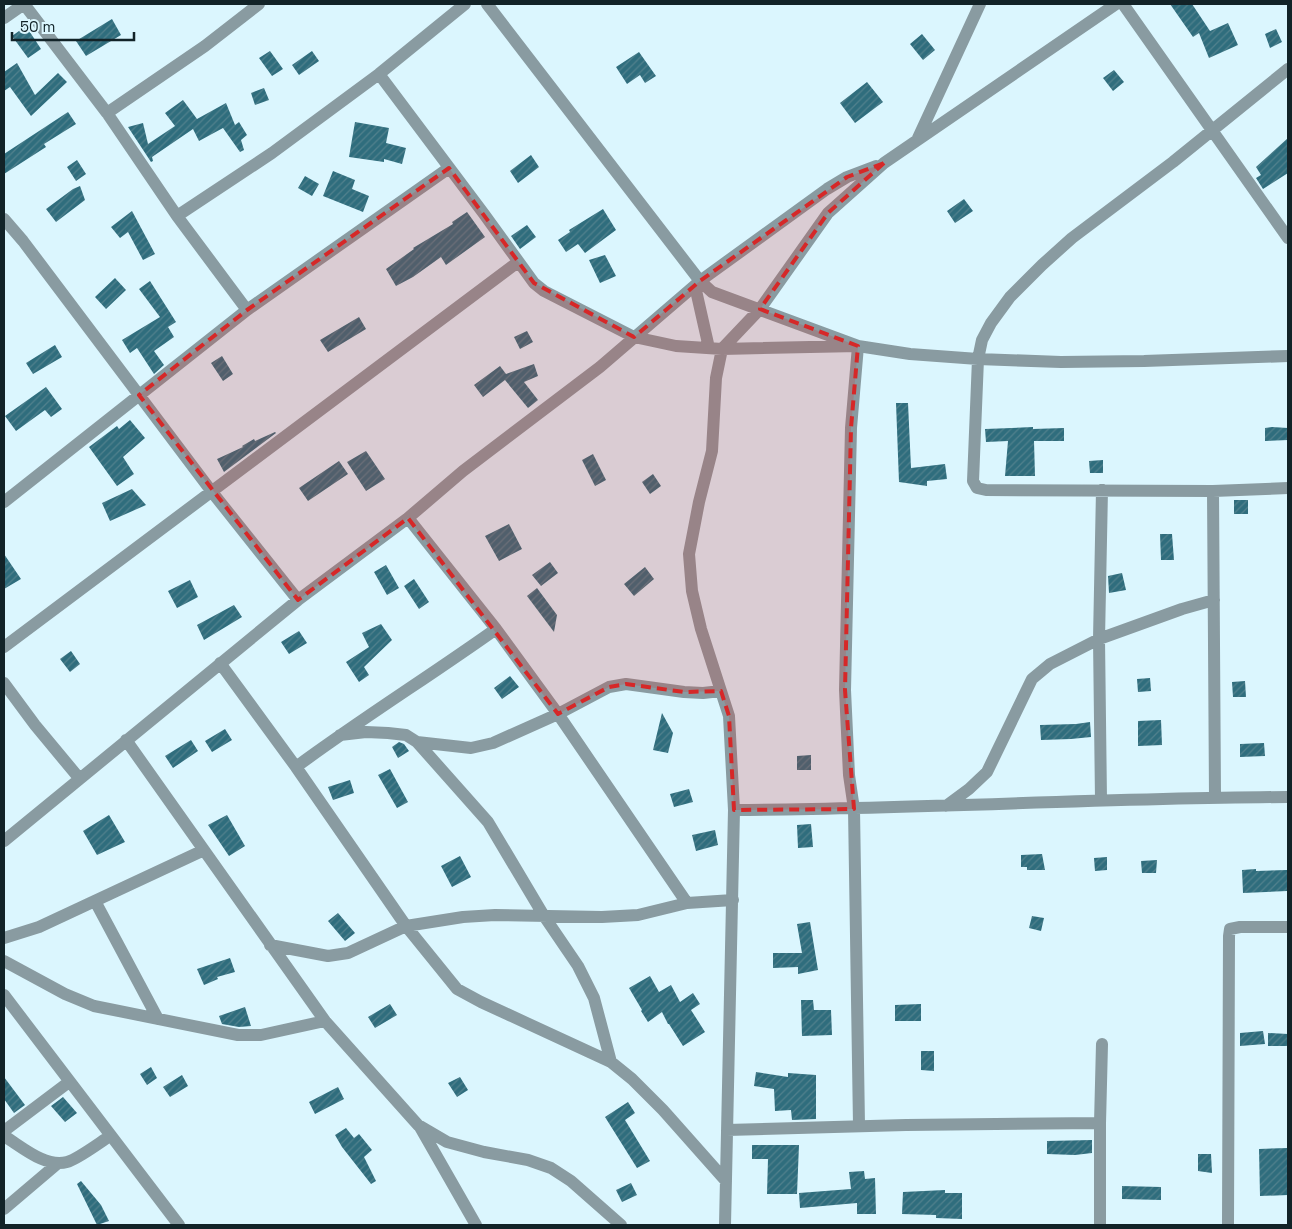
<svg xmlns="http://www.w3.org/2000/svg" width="1292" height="1229" font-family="'Space Grotesk',sans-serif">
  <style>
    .building { fill: url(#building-hatch) }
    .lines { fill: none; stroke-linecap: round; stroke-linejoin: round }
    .minor { stroke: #899ba1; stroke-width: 12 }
    .marked { fill: #d62828; fill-opacity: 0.2; stroke: #d62828; stroke-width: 4; stroke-dasharray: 10 6; stroke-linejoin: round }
  </style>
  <defs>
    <pattern id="building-hatch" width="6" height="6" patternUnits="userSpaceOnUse" patternTransform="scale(1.25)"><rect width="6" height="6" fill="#2f6d7d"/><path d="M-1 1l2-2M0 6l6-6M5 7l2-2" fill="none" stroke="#51818d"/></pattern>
  </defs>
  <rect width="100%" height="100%" fill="#dbf6fe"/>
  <path class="building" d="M1170,4H1192L1210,31L1228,23L1238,45L1209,58L1199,33L1193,37Z
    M112,19L121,35L86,56L76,41Z
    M26,26L41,49L28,58L12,36Z
    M1276,29L1282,42L1270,48L1265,34Z
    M922,34L935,50L923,60L910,44Z
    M270,51L283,69L272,76L259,58Z
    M312,51L319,61L299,75L292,65Z
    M639,52L656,76L645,83L640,75L627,84L616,67Z
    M17,63L35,95L58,73L67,82L31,116L10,87L4,91V72Z
    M1114,70L1124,82L1113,91L1103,78Z
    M867,82L883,102L855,123L840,103Z
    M264,88L269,100L255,105L251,93Z
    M183,100L197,119L226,103L235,125L239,122L247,135L241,140L244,150L240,152L223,128L199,141L193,129L152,157L153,161L151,162L128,127L143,123L148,144L175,126L165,113Z
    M68,112L76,124L44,144L46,147L4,174V154Z
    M355,122L389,128L386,143L406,148L402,164L384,159V162L349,157Z
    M1288,138V173L1263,189L1256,178L1261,175L1256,167Z
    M531,155L539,167L518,183L510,171Z
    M77,160L86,174L76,181L67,167Z
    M333,171L355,180L352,189L369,196L363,212L323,196Z
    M305,176L319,184L312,196L298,188Z
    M80,186L85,200L56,222L46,209L73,189Z
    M964,199L973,211L955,223L947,211Z
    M603,209L616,230L585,253L578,244L566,252L558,240L570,232L569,230Z
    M132,211L155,254L143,260L128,232L120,238L111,227Z
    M467,212L485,237L446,265L441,257L413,277L396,286L386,269L414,249L413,248L453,224L452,222Z
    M527,225L536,237L520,249L511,236Z
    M605,255L616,276L600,283L589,260Z
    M115,278L126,290L106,309L95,297Z
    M150,281L176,322L168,327L174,337L154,351L164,365L154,374L137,348L130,353L122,340L160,317L139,289Z
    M359,317L366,329L328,352L320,340Z
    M527,331L533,342L520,349L514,337Z
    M55,345L62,357L33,374L26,363Z
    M222,356L233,374L223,381L211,363Z
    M534,364L538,376L524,382L538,400L528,408L505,380L483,397L474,385L500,366L506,374Z
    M46,387L62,409L51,417L45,410L16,431L5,416Z
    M896,403H908L911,468L945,464L947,479L927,481V486L899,482Z
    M130,420L145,438L123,457L134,474L117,486L89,447L117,426L119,429Z
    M1033,427V429L1064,428V441H1034L1035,476H1005L1008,441L986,442L985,429Z
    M1272,427L1288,428V440L1265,441V428Z
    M275,432L276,433L224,472L217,459L243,447L242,446L254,439L255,441Z
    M366,451L385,479L366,491L347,462Z
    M593,454L606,480L595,486L582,460Z
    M1103,460V473H1090L1089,461Z
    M339,461L348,474L308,501L299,488Z
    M653,474L661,486L650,494L642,482Z
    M132,489L146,505L110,521L102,503Z
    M1234,500H1248V514H1234Z
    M509,524L522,549L499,561L485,536Z
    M1160,534H1172L1174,560H1161Z
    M4,554L21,579L4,589Z
    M550,562L558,573L541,586L532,575Z
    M386,565L399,588L387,595L374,572Z
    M645,567L654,579L634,596L624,584Z
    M1122,573L1126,590L1109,593L1108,576Z
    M414,579L429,602L419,609L404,586Z
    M190,580L198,597L177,608L168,591Z
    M537,588L557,615L554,632L527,596Z
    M234,605L242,617L204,640L197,625Z
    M381,624L392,640L364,667L369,675L359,682L346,662L369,647L362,633Z
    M299,631L307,643L289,654L281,642Z
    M71,651L80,664L70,672L60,659Z
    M510,676L519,687L502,699L494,688Z
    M1150,678L1151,691L1138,692L1137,679Z
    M1245,681L1246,697H1233L1232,682Z
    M662,713L673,733L668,753L653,750Z
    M1161,720L1162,745L1138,746V721Z
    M1090,722L1091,737L1071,739L1041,740L1040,725L1076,724Z
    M225,729L232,740L212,752L205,741Z
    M191,740L198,751L173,768L165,756Z
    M399,742L404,744L409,751L398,758L392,747Z
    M1264,743L1265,756L1240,757V744Z
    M811,755V770H797V756Z
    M390,769L408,802L397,808L378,775Z
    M350,780L354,793L333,800L328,787Z
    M689,789L693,802L674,807L670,794Z
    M109,815L125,842L97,855L83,831Z
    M227,815L245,846L229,856L208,825Z
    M811,824L813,847L798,848L797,825Z
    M715,830L718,845L696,851L692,835Z
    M1042,854L1045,870H1027V867H1021V855Z
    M460,856L471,877L452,887L441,866Z
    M1107,857V870L1095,871L1094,858Z
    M1157,860L1156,873H1142L1141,861Z
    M1256,869V871L1287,870V891L1243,893L1242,870Z
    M338,913L355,933L345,941L328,921Z
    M1032,916L1044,918L1041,931L1029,928Z
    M810,922L818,970L798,974V967L773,968V953H802L797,924Z
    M230,958L235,972L217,977L218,979L204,985L197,969Z
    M650,976L659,992L671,985L680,1002L693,993L700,1004L691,1010L705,1032L683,1046L669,1024H668L662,1012L648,1022L641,1011L642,1010L629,988Z
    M801,1000H813L814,1010H831L832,1035L802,1036Z
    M390,1004L397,1015L375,1028L368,1017Z
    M921,1004V1021H895V1005Z
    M245,1007L251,1026L239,1027L222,1024L219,1016Z
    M1263,1031L1265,1044L1240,1046V1033Z
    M1268,1033L1288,1034V1046H1268Z
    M921,1051H934V1071L921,1070Z
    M151,1067L157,1078L147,1085L140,1074Z
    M756,1072L788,1077V1073L816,1075V1119L792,1120L791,1110L775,1111L774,1089L754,1086Z
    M182,1075L188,1086L170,1097L163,1087Z
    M4,1077L25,1105L14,1113L4,1099Z
    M460,1077L468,1090L457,1097L448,1083Z
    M338,1087L344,1099L315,1114L309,1102Z
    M63,1097L77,1113L65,1122L51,1106Z
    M628,1102L635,1113L625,1120L650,1161L637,1168L605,1117Z
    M346,1128L354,1138L359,1134L372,1150L364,1157L376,1181L371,1184L342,1147L335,1135Z
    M1092,1140V1153L1075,1155L1047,1154V1141Z
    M752,1145H799L797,1194H767L768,1159H752Z
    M1288,1148V1195L1260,1196L1259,1149Z
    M1198,1154H1211L1212,1173L1198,1171Z
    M864,1171L865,1179L875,1178L876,1214H857V1203L800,1208L799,1193L851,1189L849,1172Z
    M81,1181L101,1205L109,1221L97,1225L77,1184Z
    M631,1183L637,1195L622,1202L616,1190Z
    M1122,1186L1161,1187V1200L1122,1199Z
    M945,1190V1193H962V1219L936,1218V1215L902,1214L903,1192Z"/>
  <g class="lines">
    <path class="minor" d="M24,4L107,113L177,216L247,310
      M487,4L700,281L712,292L858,346L910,354L978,359L1061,362L1144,361L1288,356
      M1123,4L1288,238
      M4,18L24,4
      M1288,69L1173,162L1072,238L1042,265L1010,297L991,323L982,340L978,359L973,481L977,488L986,490L1213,491L1288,488
      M379,74L484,214L534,283L544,291L634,337L676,346L722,349L858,346L851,428L845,690L849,775L854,809L859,1125
      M107,113L205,46L259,4
      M918,138L980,4
      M177,216L272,153L379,74L465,4
      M4,219L23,241L212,492L298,600
      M695,286L709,348
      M1213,491L1215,797
      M4,502L247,310L449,168
      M408,518L496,629L558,714L687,903
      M4,647L518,262
      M220,663L296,767L406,926L457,989L481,1002L611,1062L632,1079L663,1110L726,1181
      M4,683L35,725L79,778
      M340,735L366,732L388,733L406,735L417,742L471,748L493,743L558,714L609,687L626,684L684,692L703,693L721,691
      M126,740L325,1021L418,1125L447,1142L484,1152L528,1160L551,1168L571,1181L621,1225
      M417,742L488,822L544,916L578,966L594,998L611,1062
      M296,767C361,719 430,676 496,629
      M1101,800L1099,639L1102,490
      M946,806L969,789L987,772L1032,679L1050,664L1099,639L1182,609L1214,600
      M734,810C919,809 1104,798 1288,797
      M4,841L298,600L408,518L463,471L600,367L700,281L827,189L847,177L876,166
      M95,901L158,1019
      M4,938L39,927L204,850
      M270,945L328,956L348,953L406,926L463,917L495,915L602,917L638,915L687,903L733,900
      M4,961L65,994L94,1006L238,1035H261L325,1021
      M4,995L179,1225
      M420,1127L476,1225
      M727,1130L906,1125L1100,1123
      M4,1131L69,1082
      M4,1136C21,1146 45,1168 67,1162C78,1159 99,1143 110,1136
      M4,1209L57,1164
      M725,1225L734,810L729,716L701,629L692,591L689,554L699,502L712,451L716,378L722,349L760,309L828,213L884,163L1116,4
      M1100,1225V1123L1102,1044
      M1228,1225L1229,936L1230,929L1240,927H1288"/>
  </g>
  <path class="marked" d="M884,163L828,213L760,309L858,346L851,428L845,690L854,809L734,810L729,716L721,691L684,692L626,684L609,687L558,714L408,518L298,600L139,395L247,310L449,168L534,283L634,337L700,281L847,177Z"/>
  <rect width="1292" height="1229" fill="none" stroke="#122328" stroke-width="10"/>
  <path d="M12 32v8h122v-8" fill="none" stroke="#122328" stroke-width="2.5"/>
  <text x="20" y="32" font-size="15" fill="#122328" stroke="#dbf6fe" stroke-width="4" paint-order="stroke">50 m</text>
</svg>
